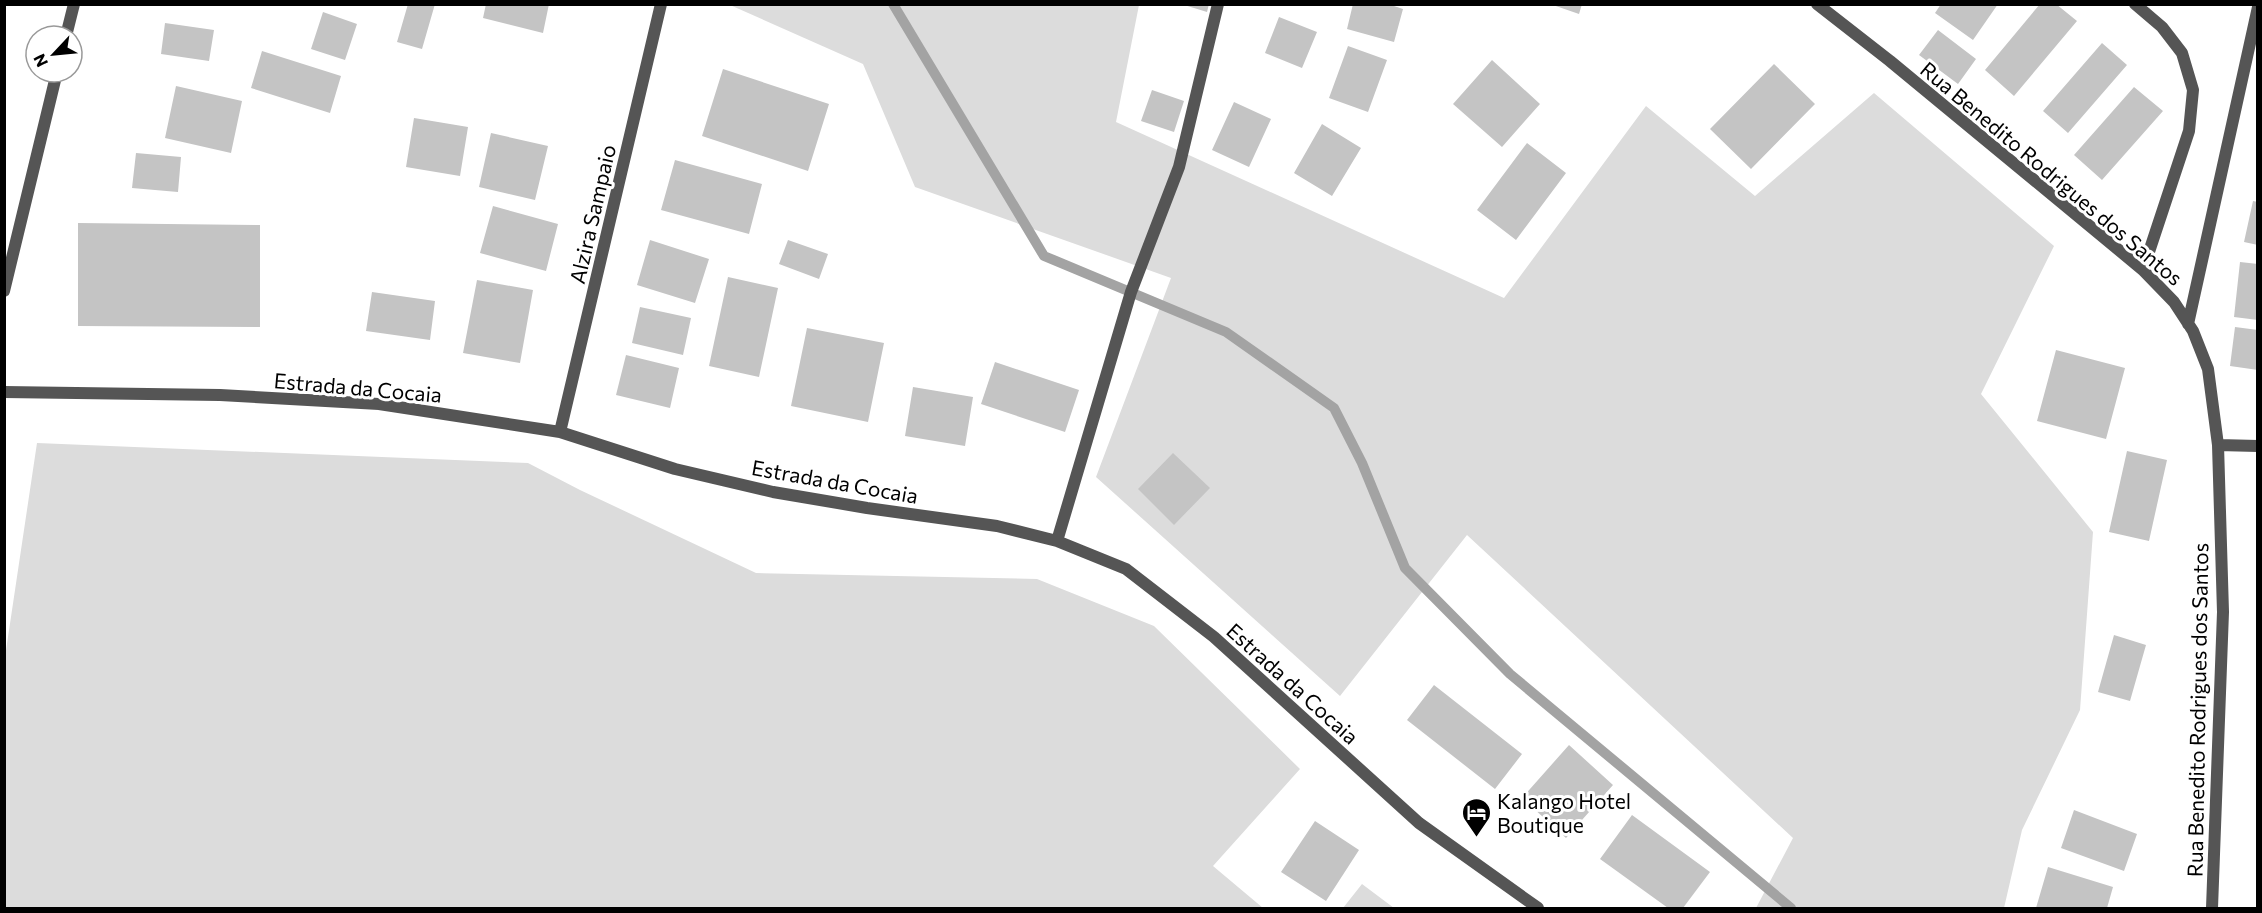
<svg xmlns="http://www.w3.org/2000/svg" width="2262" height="913" font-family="Commissioner,sans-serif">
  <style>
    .green { fill: #dcdcdc }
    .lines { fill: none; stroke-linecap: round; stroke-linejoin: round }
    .stream { stroke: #a3a3a3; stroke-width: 10 }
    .building { fill: #c4c4c4 }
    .minor { stroke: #555; stroke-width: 12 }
    .labels { text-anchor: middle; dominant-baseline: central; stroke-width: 6; stroke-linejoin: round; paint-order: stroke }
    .street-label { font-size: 21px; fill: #000; stroke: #fff }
    .poi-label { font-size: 21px; fill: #000; stroke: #fff; text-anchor: start }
  </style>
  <rect width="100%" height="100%" fill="#fff"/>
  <path class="green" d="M730,5H1139L1116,122L1504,298L1646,106L1755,196L1874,93L2054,246L1981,394L2093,532L2080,710L2022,830L2004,908H1756L1793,838L1467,535L1340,696L1096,477L1171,278L915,187L863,64Z
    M37,443L528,463L580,490L756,573L1037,579L1154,626L1300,769L1213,866L1263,908H5V657Z
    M1362,884L1394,908H1343Z"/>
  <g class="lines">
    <path class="stream" d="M893,4L1044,256L1226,332L1334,408L1362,463L1405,568L1510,674L1791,908"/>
  </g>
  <path class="building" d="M408,4H435L422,49L397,42Z
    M486,4H549L543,33L483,18Z
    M1181,4H1209L1207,12Z
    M1353,4H1388L1403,9L1394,42L1347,29Z
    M1550,4H1582L1579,14Z
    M1941,4H1998L1973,40L1935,13Z
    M2040,4H2056L2077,21L2014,96L1985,70Z
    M323,12L357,24L345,60L311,49Z
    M1279,17L1317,32L1302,68L1265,53Z
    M165,23L214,30L209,61L161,54Z
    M1938,30L1976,59L1958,84L1919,55Z
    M2102,43L2127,65L2068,133L2043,111Z
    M1348,46L1387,60L1368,112L1329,98Z
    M262,51L341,76L330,113L251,88Z
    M1492,60L1540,104L1502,147L1453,104Z
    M1774,64L1815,104L1751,169L1710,129Z
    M723,69L829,104L808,171L702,136Z
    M176,86L242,101L231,153L165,138Z
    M2134,87L2163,111L2102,180L2074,155Z
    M1152,90L1184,101L1174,132L1141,121Z
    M1234,102L1271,119L1249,167L1212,150Z
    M414,118L468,127L460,176L406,167Z
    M1322,124L1361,148L1332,196L1294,173Z
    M491,133L548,146L535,200L479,187Z
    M1527,143L1566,173L1516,240L1477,210Z
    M136,153L181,157L178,192L132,188Z
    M675,160L762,184L749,234L661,210Z
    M2253,201L2258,202V245L2244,242Z
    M493,206L558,224L546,271L480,253Z
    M78,223L260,225V327L78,326Z
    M650,240L709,259L695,303L637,285Z
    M788,240L828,254L819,279L779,264Z
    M2240,262L2258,264V320L2234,317Z
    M728,277L778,288L759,377L709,366Z
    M477,280L533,290L520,363L463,353Z
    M372,292L435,301L430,340L366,331Z
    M640,307L691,318L683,355L632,343Z
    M2235,327L2258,330V370L2230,366Z
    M807,328L884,343L868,422L791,406Z
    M2056,350L2125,368L2106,439L2037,421Z
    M626,355L679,368L670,408L616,395Z
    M995,362L1079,390L1065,432L981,404Z
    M913,387L973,397L965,446L905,436Z
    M2127,451L2167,460L2149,541L2109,532Z
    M1173,453L1210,488L1174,525L1138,489Z
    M2114,635L2146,645L2130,701L2098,692Z
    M1434,685L1522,754L1495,789L1407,720Z
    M1569,745L1613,785L1566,838L1522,798Z
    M2074,810L2137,834L2124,871L2061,848Z
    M1632,815L1710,872L1683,908H1668L1600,859Z
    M1315,821L1359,850L1326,901L1281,872Z
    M2048,867L2113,887L2107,908H2036Z"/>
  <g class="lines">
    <path class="minor" d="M1817,4L1890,61L2143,270L2174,302L2193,331L2208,369L2218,445L2223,612L2212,908
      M2135,4L2162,27L2182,53L2193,90L2189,131L2143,270
      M66,36L74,4
      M4,291L57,72
      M2188,324L2258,7
      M4,392L220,395L379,404L560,432L675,469L773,492L867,508L997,526L1057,541L1126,569L1214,637L1419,823L1538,908
      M560,432L661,4
      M2218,445L2258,446
      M1057,541L1131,292L1179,167L1218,4"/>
  </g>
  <defs>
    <symbol id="hotel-pin" viewBox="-11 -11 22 30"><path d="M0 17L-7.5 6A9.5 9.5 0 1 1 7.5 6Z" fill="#000" stroke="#fff"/><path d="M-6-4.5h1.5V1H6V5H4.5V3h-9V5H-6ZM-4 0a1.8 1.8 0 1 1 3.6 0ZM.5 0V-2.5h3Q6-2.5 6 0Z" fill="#fff"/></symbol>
  </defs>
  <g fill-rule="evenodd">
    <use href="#hotel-pin" x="1460" y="796" width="33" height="45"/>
  </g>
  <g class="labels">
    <g class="street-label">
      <text transform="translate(2052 173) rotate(40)">Rua Benedito Rodrigues dos Santos</text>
      <text transform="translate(592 214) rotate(-77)">Alzira Sampaio</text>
      <text transform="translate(358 387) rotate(5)">Estrada da Cocaia</text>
      <text transform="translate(835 481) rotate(10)">Estrada da Cocaia</text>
      <text transform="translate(1293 683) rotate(42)">Estrada da Cocaia</text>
      <text transform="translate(2197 710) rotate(-89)">Rua Benedito Rodrigues dos Santos</text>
    </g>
    <g class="poi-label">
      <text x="1497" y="800">Kalango Hotel<tspan x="1497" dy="24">Boutique</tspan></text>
    </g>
  </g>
  <rect width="2262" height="913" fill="none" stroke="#000000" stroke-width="12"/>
  <g transform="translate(54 54) rotate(244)"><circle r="28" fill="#ffffff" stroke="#999999" stroke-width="1.5"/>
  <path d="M0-4.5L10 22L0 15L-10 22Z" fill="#000000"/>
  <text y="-9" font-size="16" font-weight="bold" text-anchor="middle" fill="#000000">N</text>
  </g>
</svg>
